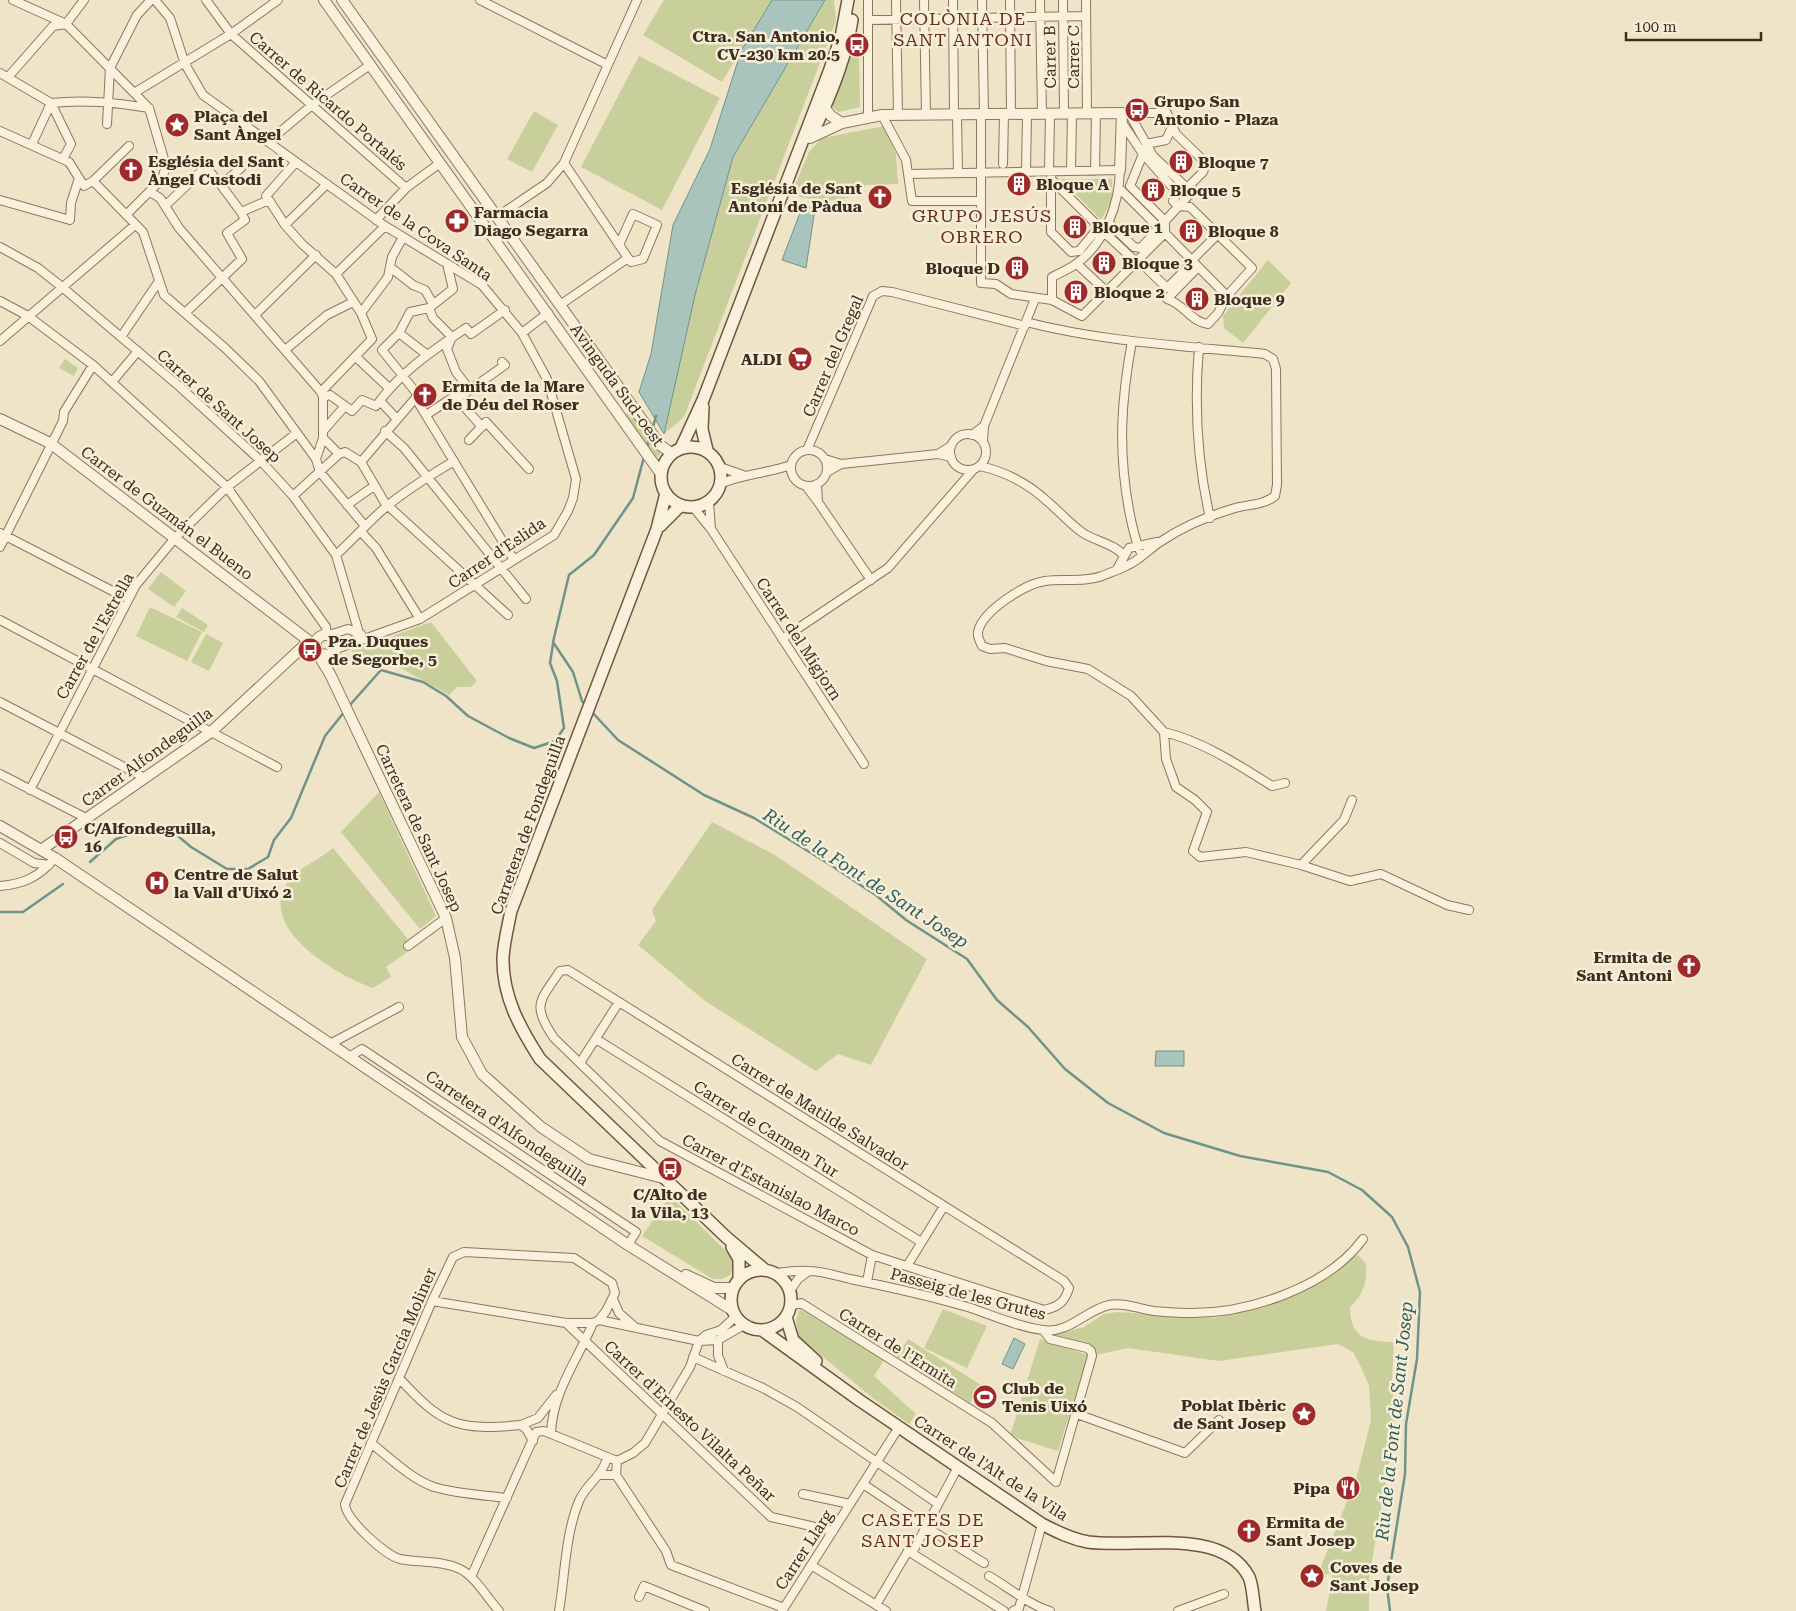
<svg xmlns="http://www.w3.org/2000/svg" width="1796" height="1611" font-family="'Roboto Serif',serif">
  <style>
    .green { fill: #c9cf9b }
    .water { fill: #a9c4bc; stroke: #6f938a }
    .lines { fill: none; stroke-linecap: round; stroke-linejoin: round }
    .stream { stroke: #6f938a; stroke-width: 2.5 }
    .minor-casing { stroke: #8d765c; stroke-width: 10 }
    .tertiary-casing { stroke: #8d765c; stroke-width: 12 }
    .secondary-casing { stroke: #6f573f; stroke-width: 14 }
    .minor { stroke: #faf1dc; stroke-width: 8 }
    .tertiary { stroke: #faf1dc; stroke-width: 10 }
    .secondary { stroke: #faf1dc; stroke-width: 11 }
    .labels { text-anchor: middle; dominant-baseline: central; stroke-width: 5; stroke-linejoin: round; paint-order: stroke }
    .poi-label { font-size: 16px; font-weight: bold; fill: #3d2e20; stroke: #f7eed8; text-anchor: start }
    .street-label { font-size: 16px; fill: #3d2e20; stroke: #f7eed8 }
    .neighbourhood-label { font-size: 18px; letter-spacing: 1px; fill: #6b2e1e; stroke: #f7eed8 }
    .water-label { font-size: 18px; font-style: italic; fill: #2f5d5a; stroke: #f7eed8 }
  </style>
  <rect width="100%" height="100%" fill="#f0e4c8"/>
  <path class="green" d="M664,0H772L722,82L643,35Z
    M825,0H834L836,21L684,417L664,434L696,290L733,157Z
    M848,44L859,48L860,107L838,112L831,105Z
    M639,56L720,98L662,210L581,167Z
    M534,111L558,125L532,172L507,159Z
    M884,126L896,154L898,184L866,185C846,208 817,200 791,195L809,152L822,138Z
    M1061,179H1112V200L1101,220Z
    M1268,260L1291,283L1243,343L1224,328L1223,316Z
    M65,359L78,368L74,376L59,368Z
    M630,411L661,453L657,458L625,415Z
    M161,572L186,591L174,607L148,589Z
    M150,607L202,632L187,661L136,636Z
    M182,608L208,625L204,632L176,617Z
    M431,622L477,681L471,687H457L449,695L388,661L360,665L351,651Z
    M206,634L223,643L209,671L191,662Z
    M379,792L436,916L420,929L341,832Z
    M712,822L775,855L927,959L871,1065L838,1054L816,1071L705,1001L638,945L656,921L652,910Z
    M333,848L407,938L410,950L386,967L391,977L373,988C338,976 257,929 287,883C296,869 320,859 333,848Z
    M670,1196L731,1256L733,1266L730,1275L722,1279H713L642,1236Z
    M1358,1255L1366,1264C1367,1283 1364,1294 1350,1307C1350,1339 1367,1341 1394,1342L1392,1380L1395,1430L1369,1578V1611H1326L1333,1573L1321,1575L1320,1569L1357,1476L1371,1420L1369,1386L1361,1367L1353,1352L1338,1344L1219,1361L1128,1348L1096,1355L1089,1346L1051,1335L1084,1327L1104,1314L1117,1312L1214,1318L1263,1307L1302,1292L1336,1272L1354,1256Z
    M800,1309L884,1360L874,1376L916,1414L909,1424L874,1399L799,1337L796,1320Z
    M943,1309L987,1326L967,1368L924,1348Z
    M908,1339L981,1385L970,1403L897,1357Z
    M1040,1339L1088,1355L1058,1451L1010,1436Z"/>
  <path class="water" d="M772,0H825L733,157L695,295L664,434L639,392L651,354L673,225L710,149L741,51Z
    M803,205L815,209L806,268L782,260Z
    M1156,1051H1184V1066H1155Z
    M1014,1338L1025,1344L1013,1369L1002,1364Z"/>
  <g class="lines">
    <path class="stream" d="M653,427L656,416
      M646,449L650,438
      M586,705L582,701L573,672L553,642L569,575L594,555L633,498L644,457
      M349,706L381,670L423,682L446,696L468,716L509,738L534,748L555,741L564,728L557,681L550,663L553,644
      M591,711L618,740L704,795L754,818L829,864L877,896L906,920L967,959L997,1000L1028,1027L1065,1069L1108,1103L1164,1133L1240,1156L1328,1172L1362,1190L1392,1217L1408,1247L1420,1292L1417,1359L1406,1424L1405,1474L1387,1587L1390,1611
      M90,862L116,839L146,829L172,831L191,847L227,869H248L268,857L274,840L291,818L325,736L345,711
      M0,912H23L63,884"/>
    <defs>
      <path id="minor" d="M13,0L66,24L149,108L166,166L162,179L126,215
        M155,0L170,18L185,64L203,95L385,226L482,285L522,333L547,379L576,479L573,498L568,511L554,535L420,619L336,649
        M206,0L231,34L406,188
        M480,0L608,65
        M868,0V118
        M896,0L898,115
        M924,0L926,115
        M953,0L954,115
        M982,0L984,114
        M1010,0L1011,114
        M1040,0L1042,114
        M1063,0L1064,114
        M1086,0L1087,113
        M868,20L1086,16
        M0,73L51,103
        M9,76L53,26L66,24L84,0
        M134,93L231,34L278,0
        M51,103C85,99 116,103 149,108
        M51,103L71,144L63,159
        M1126,113H1167L1176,134L1206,163L1203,172L1187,188
        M1129,113L1153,156L1187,188L1188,196L1165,221V233L1136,262
        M981,114V283L996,284L1011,294L1052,300L1082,316L1136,262L1105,233
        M882,115L906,160L912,201H981
        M957,115L958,173
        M1121,121L1143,154
        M107,124L110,68L137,15L151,0
        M0,131L69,162L84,186L93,181L143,232L164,295L225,348L259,381L316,459L320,472L365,526
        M268,142L312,105L370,65
        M32,144L51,103
        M1146,144L1166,140L1173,125
        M564,163L628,258L631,262L643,259L657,225L633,214L619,245
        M1003,164L1004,114
        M241,168L221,185L241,212L269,200L285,225L302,244L336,274L361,313L372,339L321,392
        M1049,171L1050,114
        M1071,171L1072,114
        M1095,171L1096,113
        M1026,172L1027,114
        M909,174L1120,170C1119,205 1105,243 1076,264C1069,269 1060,273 1052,277V300
        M1051,179L1099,227L1079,251L1071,252L1051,232V171
        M93,181L129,146
        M150,192L160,198L179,228L321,392L323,397V438L316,459
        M266,196L296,162
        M0,200L70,220L71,203L79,178
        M165,206L206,167L221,185
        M497,217L547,183L564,163L637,0
        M376,220L406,188L440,163
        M1109,223L1134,247L1141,248L1156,231L1157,226L1120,189
        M285,225L327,184
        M1165,233L1227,296L1252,268L1190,207L1178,206L1173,201L1176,196L1175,190L1143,154L1130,186L1165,221
        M0,247L38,268L62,287L180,387L261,461L293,496L336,555L359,633L353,643
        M1138,260L1167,288L1193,262
        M1192,260L1218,234
        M447,264L453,289L429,308L410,312L399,333L382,350L418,395L419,404L514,560
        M1077,264L1106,291
        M390,267L413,285L425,290L433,304
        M1198,267L1167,299C1184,304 1191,322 1208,324L1218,313L1227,296
        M336,274L385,226
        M0,301L28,316L93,365L227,487L326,627L327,635
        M560,305L628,258
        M429,308L433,318L452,337L447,349L456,372L470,390
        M185,313L242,259L227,233L245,220L241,212
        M361,313L388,277L392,257L403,237
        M255,315L316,255
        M1026,322C1104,342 1185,346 1265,354L1273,359L1276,369L1277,485L1275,496C1262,506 1247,504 1232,509C1208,516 1181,528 1160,542C1149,549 1139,561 1126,566C1119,570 1109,573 1102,576C1083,583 1064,578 1045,581C1025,584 982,611 978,632C977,637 980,641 982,646L990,649L1005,648L1046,661L1088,669L1131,696L1164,732L1166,759L1176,787L1195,800L1207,812L1193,851L1200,857L1246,852L1301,865L1350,881L1381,874L1447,905L1469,910
        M399,333L426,354
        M522,333L548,313
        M121,337L159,281
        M0,341L135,225
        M1132,341C1121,401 1118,450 1129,510C1132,525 1135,542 1142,555
        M1199,347C1194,405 1197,461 1210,518
        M285,350L327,315L353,302
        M356,357L389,388
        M112,382L138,351
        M323,397L330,395L352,411L362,400L376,406C400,372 432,351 466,328L471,334L505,310
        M457,399L505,365L502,362
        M380,401L396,418
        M426,415L455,396L482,427
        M984,426L1035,299
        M323,431L345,406
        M385,431L404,448L526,599
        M950 452a18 18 0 1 1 36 0a18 18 0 1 1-36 0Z
        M972,435L984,426L983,442
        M323,438L339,454
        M469,440L486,422L529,469
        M807,450L873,296L882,291L892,292L1025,326
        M791 468a18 18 0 1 1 36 0a18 18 0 1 1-36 0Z
        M339,454L345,452L361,462L385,503L508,615
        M951,457L938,454L951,446
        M825,459L841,464L827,472
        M361,462L418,395
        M841,464L938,454
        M980,466C1006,472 1028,483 1048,502C1060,512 1070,524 1083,533C1095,541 1115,544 1123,555
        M720,467L743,475
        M722,483C745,474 768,473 791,465
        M806,486L818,502L817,484
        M293,496L339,454
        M709,502L711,529
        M818,502L871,580
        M347,505L374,486
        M693,507L711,529L864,764
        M0,533L128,599
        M362,533L376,548L420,619
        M0,547L63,421L64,412L93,365
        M336,555C354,539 368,522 386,507C407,489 431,475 454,461
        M1117,569L1129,548L1157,542
        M0,620L277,767
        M329,635L348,629L361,634
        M782,639L888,568L973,470
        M0,702L145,778
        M1164,732C1202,741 1239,765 1272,786L1285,783
        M0,774L86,818
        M30,790L136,585L175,538L227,487L297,433
        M0,843L34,863L49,865
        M1301,865L1344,820L1352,800
        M0,886C24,884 39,877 55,858
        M408,946L446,918
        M568,970L1064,1281L1069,1288C1065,1302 1058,1307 1044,1310L872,1255L660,1141L554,1038C531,1005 540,1001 560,971Z
        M596,1039L921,1242
        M330,1044L399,1007
        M349,1057L362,1049L636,1232L628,1245
        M580,1063L619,1002
        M907,1266L944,1206
        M775,1273C786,1272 798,1270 809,1271C822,1271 837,1276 850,1279C890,1287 931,1296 971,1308C994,1316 1019,1327 1043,1330C1069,1334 1086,1310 1109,1305C1124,1302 1139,1309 1154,1311C1165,1312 1177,1313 1188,1313C1247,1314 1327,1288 1363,1239
        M867,1282L872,1255
        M790,1291L798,1279L809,1271
        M613,1299L619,1313L636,1328
        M432,1301L566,1323H593L599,1320L606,1311L615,1293L612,1283L574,1258L464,1252L453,1257L432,1301L345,1504C346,1520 385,1555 400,1559C420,1563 441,1560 460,1569C476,1577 487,1598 499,1611
        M790,1306L801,1303L992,1423L1056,1482L1092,1356L1091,1351L1087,1348L1050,1339L1044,1331
        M599,1320L699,1341L718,1340L744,1325
        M566,1323L771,1517L833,1531
        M718,1340V1355L724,1371
        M693,1357L763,1388L797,1407L938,1504
        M399,1378C442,1425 457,1431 521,1425L527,1430L533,1441
        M1077,1414L1185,1453L1219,1420
        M521,1425L538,1418L556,1395
        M551,1434C552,1393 578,1359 593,1323
        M371,1443C390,1458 411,1479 434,1487C457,1494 483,1495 507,1498
        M617,1461L633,1453L645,1443L690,1367L699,1341L706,1335L721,1330L735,1317
        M598,1475H616
        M863,1484L926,1526
        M803,1494L850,1504
        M926,1527L984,1563
        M912,1553L958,1467
        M811,1565L886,1611
        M989,1576C1008,1587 1031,1606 1050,1611
        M471,1577L536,1432L544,1431L617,1461L616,1475L666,1551L671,1565L784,1608
        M639,1597L644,1586L705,1611
        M876,1605L908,1551L1004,1611
        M559,1611C565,1576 565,1535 579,1501C586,1484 604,1475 607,1457
        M782,1611L899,1427
        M1013,1611L1019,1608L1042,1524
        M1178,1611L1224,1594"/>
      <path id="tertiary" d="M324,0L661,474
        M342,0L660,445L671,453
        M825,108L831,116L842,123
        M810,138L842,123L882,115L1122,113L1120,170
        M0,419L50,443L309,641L315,643
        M320,654L329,655L335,651L336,642L332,637C328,635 325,634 321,636C307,643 325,665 330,674L446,918L455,958L462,1037L482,1074L541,1127L589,1159L663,1178
        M0,826L55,858L628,1245L732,1310
        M41,850L211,732L309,641
        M686,1275L714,1288H732"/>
      <path id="secondary" d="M814,130C831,95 846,58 852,20
        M703,407L702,429L707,450
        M661 477a30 30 0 1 1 60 0a30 30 0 1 1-60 0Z
        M681,448L703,400L829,72L841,37L848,0
        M666,493L657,529L511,911C508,926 504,942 503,957C502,996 520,1028 540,1059L726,1237L765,1270
        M660,526L681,505
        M732,1247L739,1259V1278
        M731 1300a30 30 0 1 1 60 0a30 30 0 1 1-60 0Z
        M786,1317L793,1340L816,1361
        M762,1330L859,1400L1042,1524C1057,1532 1071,1539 1088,1542C1136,1549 1222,1526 1249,1577C1253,1586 1253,1601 1255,1611"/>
    </defs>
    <use href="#minor" class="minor-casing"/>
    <use href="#tertiary" class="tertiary-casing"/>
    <use href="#secondary" class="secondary-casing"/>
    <use href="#minor" class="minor"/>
    <use href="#tertiary" class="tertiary"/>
    <use href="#secondary" class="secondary"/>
  </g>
  <defs>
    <symbol id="bus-disc" viewBox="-11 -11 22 22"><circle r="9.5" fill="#9e2a2b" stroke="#f7eed8"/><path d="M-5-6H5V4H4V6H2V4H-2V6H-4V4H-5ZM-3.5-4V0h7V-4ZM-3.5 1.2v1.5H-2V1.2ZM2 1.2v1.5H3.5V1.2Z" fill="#fff"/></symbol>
    <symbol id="sight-disc" viewBox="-11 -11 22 22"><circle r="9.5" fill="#9e2a2b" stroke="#f7eed8"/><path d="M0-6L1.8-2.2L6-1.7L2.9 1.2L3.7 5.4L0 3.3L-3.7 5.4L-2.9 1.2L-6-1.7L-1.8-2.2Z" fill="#fff"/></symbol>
    <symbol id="building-disc" viewBox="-11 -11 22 22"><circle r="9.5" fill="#9e2a2b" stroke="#f7eed8"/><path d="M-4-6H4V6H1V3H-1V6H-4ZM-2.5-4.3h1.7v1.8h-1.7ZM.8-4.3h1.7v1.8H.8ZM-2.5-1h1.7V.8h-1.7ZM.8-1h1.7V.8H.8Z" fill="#fff"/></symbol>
    <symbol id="church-disc" viewBox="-11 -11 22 22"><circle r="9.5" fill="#9e2a2b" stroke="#f7eed8"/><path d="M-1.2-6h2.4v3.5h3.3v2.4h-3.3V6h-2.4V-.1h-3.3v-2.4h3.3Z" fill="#fff"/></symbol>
    <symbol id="pharmacy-disc" viewBox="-11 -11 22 22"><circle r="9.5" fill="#9e2a2b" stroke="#f7eed8"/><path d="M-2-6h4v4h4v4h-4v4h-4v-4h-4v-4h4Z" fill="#fff"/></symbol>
    <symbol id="supermarket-disc" viewBox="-11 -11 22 22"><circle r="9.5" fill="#9e2a2b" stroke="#f7eed8"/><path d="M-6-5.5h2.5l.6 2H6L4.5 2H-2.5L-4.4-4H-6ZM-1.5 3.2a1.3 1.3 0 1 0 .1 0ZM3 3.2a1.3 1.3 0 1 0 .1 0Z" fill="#fff"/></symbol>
    <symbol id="hospital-disc" viewBox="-11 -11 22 22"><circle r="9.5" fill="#9e2a2b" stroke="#f7eed8"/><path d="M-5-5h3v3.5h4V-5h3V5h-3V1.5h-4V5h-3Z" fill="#fff"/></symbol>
    <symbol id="stadium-disc" viewBox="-11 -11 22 22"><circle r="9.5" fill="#9e2a2b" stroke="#f7eed8"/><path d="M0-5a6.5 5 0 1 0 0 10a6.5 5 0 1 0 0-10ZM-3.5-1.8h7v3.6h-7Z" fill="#fff"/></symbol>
    <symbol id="restaurant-disc" viewBox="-11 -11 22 22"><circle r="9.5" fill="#9e2a2b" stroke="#f7eed8"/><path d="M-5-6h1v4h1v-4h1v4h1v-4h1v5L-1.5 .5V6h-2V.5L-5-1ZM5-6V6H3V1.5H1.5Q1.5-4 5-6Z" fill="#fff"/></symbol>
  </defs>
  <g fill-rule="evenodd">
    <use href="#bus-disc" x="843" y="31" width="28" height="28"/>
    <use href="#bus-disc" x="1123" y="96" width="28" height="28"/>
    <use href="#sight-disc" x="163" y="111" width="28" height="28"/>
    <use href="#building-disc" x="1167" y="148" width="28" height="28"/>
    <use href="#church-disc" x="117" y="156" width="28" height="28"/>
    <use href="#building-disc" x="1005" y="170" width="28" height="28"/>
    <use href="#building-disc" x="1139" y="176" width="28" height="28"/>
    <use href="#church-disc" x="866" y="183" width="28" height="28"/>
    <use href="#pharmacy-disc" x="443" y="207" width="28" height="28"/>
    <use href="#building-disc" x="1061" y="213" width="28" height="28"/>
    <use href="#building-disc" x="1177" y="217" width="28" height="28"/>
    <use href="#building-disc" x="1090" y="249" width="28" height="28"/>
    <use href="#building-disc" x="1003" y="254" width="28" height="28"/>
    <use href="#building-disc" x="1062" y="278" width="28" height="28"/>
    <use href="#building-disc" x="1183" y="285" width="28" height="28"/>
    <use href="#supermarket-disc" x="786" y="345" width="28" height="28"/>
    <use href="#church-disc" x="411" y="381" width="28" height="28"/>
    <use href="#bus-disc" x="296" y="636" width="28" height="28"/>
    <use href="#bus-disc" x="52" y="823" width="28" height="28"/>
    <use href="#hospital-disc" x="143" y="869" width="28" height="28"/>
    <use href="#church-disc" x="1675" y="952" width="28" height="28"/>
    <use href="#bus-disc" x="656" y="1155" width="28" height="28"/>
    <use href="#stadium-disc" x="971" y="1383" width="28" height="28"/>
    <use href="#sight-disc" x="1290" y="1400" width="28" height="28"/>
    <use href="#restaurant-disc" x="1334" y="1474" width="28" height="28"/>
    <use href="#church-disc" x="1235" y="1517" width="28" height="28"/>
    <use href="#sight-disc" x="1298" y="1562" width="28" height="28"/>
  </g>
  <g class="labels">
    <g class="poi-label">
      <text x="840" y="36" text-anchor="end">Ctra. San Antonio,<tspan x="840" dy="18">CV-230 km 20.5</tspan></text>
      <text x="1154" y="101">Grupo San<tspan x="1154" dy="18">Antonio - Plaza</tspan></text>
      <text x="194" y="116">Plaça del<tspan x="194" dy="18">Sant Àngel</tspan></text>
      <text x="148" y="161">Església del Sant<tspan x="148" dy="18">Àngel Custodi</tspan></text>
      <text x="1198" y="162">Bloque 7</text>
      <text x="1036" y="184">Bloque A</text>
      <text x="862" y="188" text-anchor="end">Església de Sant<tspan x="862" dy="18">Antoni de Pàdua</tspan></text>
      <text x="1170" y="190">Bloque 5</text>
      <text x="474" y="212">Farmacia<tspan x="474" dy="18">Diago Segarra</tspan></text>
      <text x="1092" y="227">Bloque 1</text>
      <text x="1208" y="231">Bloque 8</text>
      <text x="1122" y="263">Bloque 3</text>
      <text x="1000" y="268" text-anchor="end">Bloque D</text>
      <text x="1094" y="292">Bloque 2</text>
      <text x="1214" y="299">Bloque 9</text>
      <text x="782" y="359" text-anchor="end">ALDI</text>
      <text x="442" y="386">Ermita de la Mare<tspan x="442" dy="18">de Déu del Roser</tspan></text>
      <text x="328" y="641">Pza. Duques<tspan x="328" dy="18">de Segorbe, 5</tspan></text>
      <text x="84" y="828">C/Alfondeguilla,<tspan x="84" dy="18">16</tspan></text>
      <text x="174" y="874">Centre de Salut<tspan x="174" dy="18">la Vall d'Uixó 2</tspan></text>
      <text x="1672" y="957" text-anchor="end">Ermita de<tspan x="1672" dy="18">Sant Antoni</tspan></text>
      <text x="670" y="1194" text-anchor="middle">C/Alto de<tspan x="670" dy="18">la Vila, 13</tspan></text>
      <text x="1002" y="1388">Club de<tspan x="1002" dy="18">Tenis Uixó</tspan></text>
      <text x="1286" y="1405" text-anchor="end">Poblat Ibèric<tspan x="1286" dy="18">de Sant Josep</tspan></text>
      <text x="1330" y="1488" text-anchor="end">Pipa</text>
      <text x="1266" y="1522">Ermita de<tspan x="1266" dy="18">Sant Josep</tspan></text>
      <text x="1330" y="1567">Coves de<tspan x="1330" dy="18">Sant Josep</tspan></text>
    </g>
    <g class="street-label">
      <text transform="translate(1050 57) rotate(-91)">Carrer B</text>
      <text transform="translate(1073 57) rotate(-90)">Carrer C</text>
      <text transform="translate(328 101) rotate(41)">Carrer de Ricardo Portalés</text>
      <text transform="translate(416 227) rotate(34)">Carrer de la Cova Santa</text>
      <text transform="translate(833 356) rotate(-67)">Carrer del Gregal</text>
      <text transform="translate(617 385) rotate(54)">Avinguda Sud-oest</text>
      <text transform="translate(219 406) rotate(42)">Carrer de Sant Josep</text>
      <text transform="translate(167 513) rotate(37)">Carrer de Guzmán el Bueno</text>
      <text transform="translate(497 553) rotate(-34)">Carrer d'Eslida</text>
      <text transform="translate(95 636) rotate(-61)">Carrer de l'Estrella</text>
      <text transform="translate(799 639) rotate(57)">Carrer del Migjorn</text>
      <text transform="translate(147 757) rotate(-36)">Carrer Alfondeguilla</text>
      <text transform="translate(528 825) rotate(-70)">Carretera de Fondeguilla</text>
      <text transform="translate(419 828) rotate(65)">Carretera de Sant Josep</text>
      <text transform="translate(820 1112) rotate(32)">Carrer de Matilde Salvador</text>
      <text transform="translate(507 1128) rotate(34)">Carretera d'Alfondeguilla</text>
      <text transform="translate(766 1129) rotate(32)">Carrer de Carmen Tur</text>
      <text transform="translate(771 1185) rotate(28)">Carrer d'Estanislao Marco</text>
      <text transform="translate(968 1294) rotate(15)">Passeig de les Grutes</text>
      <text transform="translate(898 1348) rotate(32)">Carrer de l'Ermita</text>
      <text transform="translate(385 1378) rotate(-67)">Carrer de Jesús García Moliner</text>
      <text transform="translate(690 1421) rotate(43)">Carrer d'Ernesto Vilalta Peñar</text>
      <text transform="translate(991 1468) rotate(33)">Carrer de l'Alt de la Vila</text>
      <text transform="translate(804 1550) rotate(-57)">Carrer Llarg</text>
    </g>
    <g class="neighbourhood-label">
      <text x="963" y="18">COLÒNIA DE<tspan x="963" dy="21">SANT ANTONI</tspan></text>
      <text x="982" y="215">GRUPO JESÚS<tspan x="982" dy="21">OBRERO</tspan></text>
      <text x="923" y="1519">CASETES DE<tspan x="923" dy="21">SANT JOSEP</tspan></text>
    </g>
    <g class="water-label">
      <text transform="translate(866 878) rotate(33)">Riu de la Font de Sant Josep</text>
      <text transform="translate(1394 1421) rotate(-84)">Riu de la Font de Sant Josep</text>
    </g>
  </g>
  <path d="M1626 32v8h135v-8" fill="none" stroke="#3d2e20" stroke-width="2.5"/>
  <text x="1634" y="32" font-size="15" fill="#3d2e20" stroke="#f7eed8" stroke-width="4" paint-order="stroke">100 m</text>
</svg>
